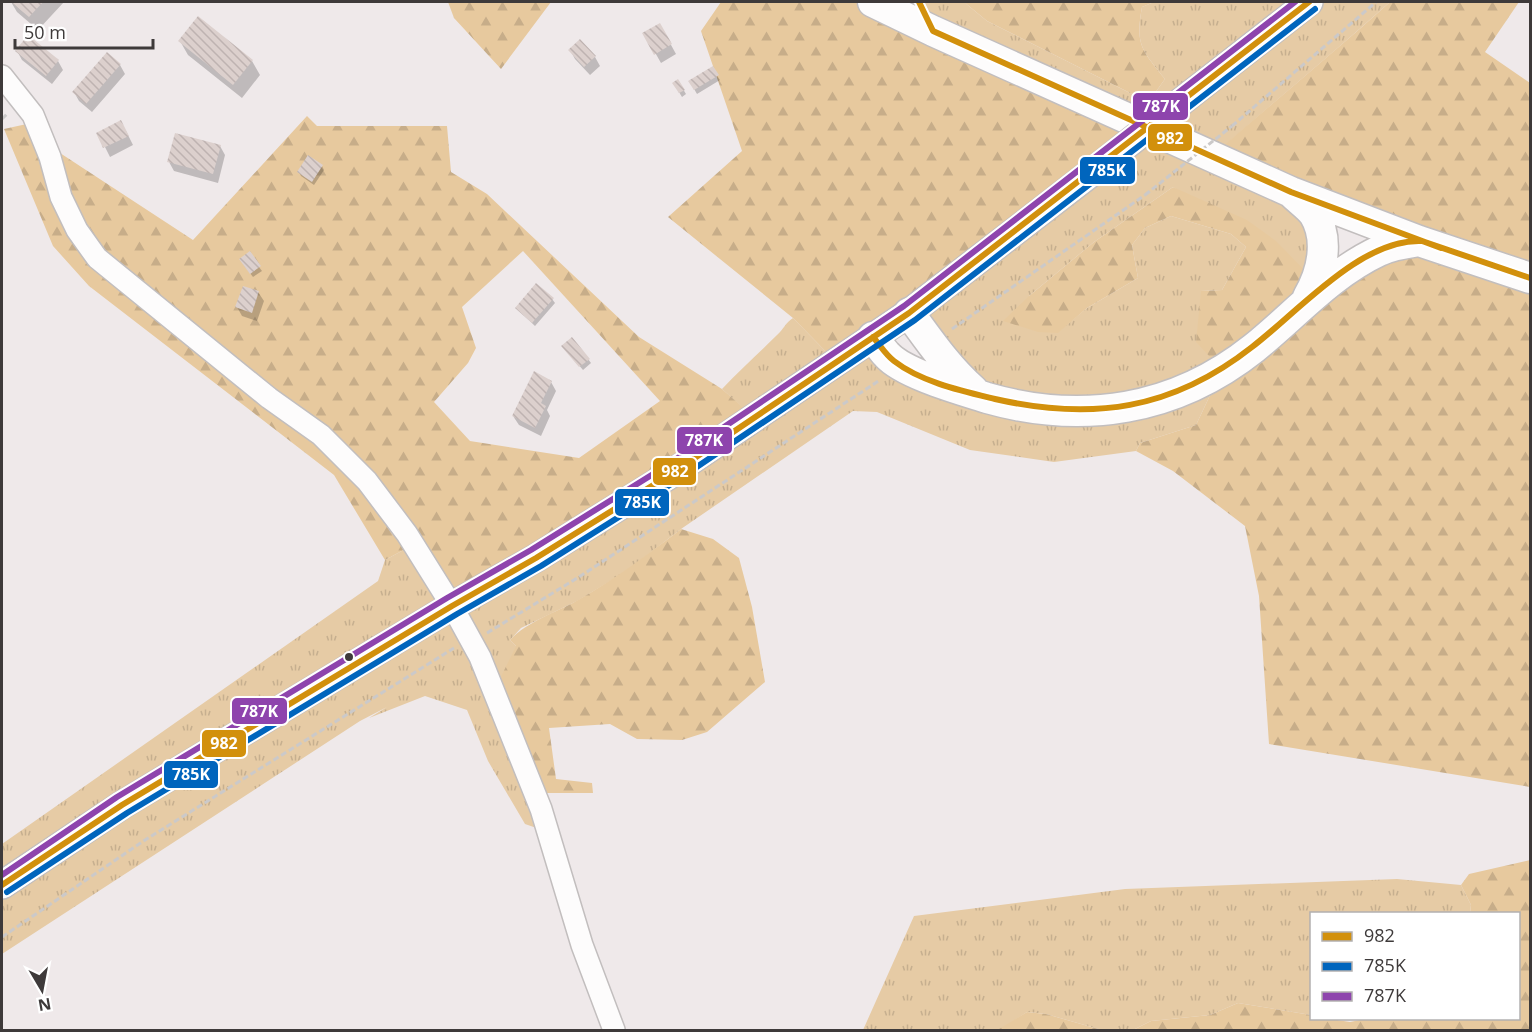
<svg xmlns="http://www.w3.org/2000/svg" width="1532" height="1032" font-family="'Open Sans',sans-serif">
  <style>
    .grass { fill: url(#grass-tufts) }
    .forest { fill: url(#forest-firs); fill-rule: evenodd }
    .shadow { fill: #0003 }
    .building { fill: url(#building-back-hatch) }
    .lines { fill: none; stroke-linecap: round; stroke-linejoin: round }
    .minor-casing { stroke: #c2bebe; stroke-width: 24 }
    .tertiary-casing { stroke: #c2bebe; stroke-width: 30 }
    .secondary-casing { stroke: #c2bebe; stroke-width: 33 }
    .path { stroke: #cbc9c9; stroke-width: 3; stroke-dasharray: 6 3; stroke-linecap: butt }
    .minor { stroke: #fdfcfc; stroke-width: 21 }
    .tertiary { stroke: #fdfcfc; stroke-width: 27 }
    .secondary { stroke: #fdfcfc; stroke-width: 30 }
    .tertiary-bridge-casing { stroke: #c2bebe; stroke-width: 30; stroke-linecap: butt }
    .path-bridge { stroke: #cbc9c9; stroke-width: 3; stroke-dasharray: 6 3; stroke-linecap: butt }
    .tertiary-bridge { stroke: #fdfcfc; stroke-width: 27 }
    .bus-1-casing { stroke: #fff; stroke-width: 10 }
    .bus-2-casing { stroke: #fff; stroke-width: 10 }
    .bus-3-casing { stroke: #fff; stroke-width: 10 }
    .bus-1 { stroke: #d2900c; stroke-width: 6 }
    .bus-2 { stroke: #0065bd; stroke-width: 6 }
    .bus-3 { stroke: #8e44ad; stroke-width: 6 }
    .bus-dot { fill: #3e3a3a; stroke: #fff; stroke-width: 2 }
    .line-badge { stroke: #fff; stroke-width: 2 }
    .badge-label { font-size: 16px; text-anchor: middle; font-weight: bold; fill: #fff }
  </style>
  <defs>
    <pattern id="grass-tufts" width="24" height="20" patternUnits="userSpaceOnUse" patternTransform="scale(1.5)"><rect width="24" height="20" fill="#e6cba5"/><path d="M3 7l-1-3M5 7V3M7 7l1-3M15 17l-1-3M17 17v-4M19 17l1-3" fill="none" stroke="#c6af8f"/></pattern>
    <pattern id="forest-firs" width="22" height="20" patternUnits="userSpaceOnUse" patternTransform="scale(1.5)"><rect width="22" height="20" fill="#e7c99e"/><path d="M5 1l3.5 6h-7zM16 11l3.5 6h-7z" fill="#c7ad89"/></pattern>
    <pattern id="building-back-hatch" width="6" height="6" patternUnits="userSpaceOnUse" patternTransform="scale(1.5)"><rect width="6" height="6" fill="#dcd0cd"/><path d="M-1 5l2 2M0 0l6 6M5-1l2 2" fill="none" stroke="#beb3b1"/></pattern>
  </defs>
  <rect width="100%" height="100%" fill="#efe9ea"/>
  <path class="grass" d="M919,2H964L987,21L1136,96L1152,97L1165,79C1142,50 1135,45 1142,7L1154,2H1390C1332,54 1271,104 1213,156L1314,214L1317,283L1173,187L1094,242L1029,296L1058,332L1087,308L1138,278L1132,245L1145,228L1171,216L1231,234L1246,247L1222,290L1201,291L1222,370L1196,425L1140,443L1136,451L1054,462L970,450L877,412L853,411L681,529L625,572L577,601L521,628L510,640L516,646L548,832L525,824L488,761L467,710L425,696L369,718L387,707L360,721L2,954V844L378,581L385,560L411,546L753,417L722,389C740,370 759,353 777,335C784,329 785,323 793,318L836,362L873,337L977,396L909,313L1140,124L933,31Z
    M1397,879L1461,885L1471,905L1470,913L1312,914L1311,1015L1238,1003L1210,1015L1151,1021L1133,1030H1102L1046,1014L1027,1012L1000,1030H1003H863L914,916L1125,889Z"/>
  <path class="forest" d="M448,2H551L501,69L454,18Z
    M721,2H873L1140,124L836,362L793,318L668,217L742,151L701,31Z
    M964,2H1154L1142,7C1135,45 1142,50 1165,79L1152,97L1136,96L987,21Z
    M1390,2H1519L1485,52L1530,83V787L1269,744L1259,596L1245,526L1173,471L1136,451L1140,443L1196,425L1222,370L1196,342L1201,291L1222,290L1246,247L1231,234L1171,216L1145,228L1132,245L1138,278L1087,308L1058,333L1038,332L1003,321L1029,296L1094,242L1173,187L1247,220L1276,241L1317,283L1418,241L1212,156C1271,104 1332,54 1390,2Z
    M307,116L317,126H447L451,172L487,194L639,337L722,389L754,417L452,606L411,546L385,560L334,475L89,286L53,246L4,129L45,120L60,153L193,240ZM523,251L660,401L579,458L470,441L434,402L468,363L476,348L462,307Z
    M681,529L713,539L739,558L752,607L765,682L707,732L682,740L637,739L610,724L549,728L556,779L592,783L593,793H539L498,683L516,646L510,640C528,621 555,613 578,600C615,579 647,555 681,529Z
    M1530,860V1030H1133L1151,1021L1210,1015L1238,1003L1311,1015L1312,1018L1331,1019L1350,1022L1370,1018H1518V914L1470,913L1471,905L1461,885L1469,874Z
    M1027,1012L1046,1014L1102,1030L999,1029Z"/>
  <path class="shadow" d="M11,2H64L38,30L17,12Z
    M660,25L676,54L661,63L644,33Z
    M180,41L252,61L260,75L242,98L188,55Z
    M580,41L595,57L600,66L590,75L575,59L570,50Z
    M17,51L58,61L63,70L52,84L22,60Z
    M120,65L125,74L92,112L79,101L74,92Z
    M712,68L720,80L697,94L690,82Z
    M678,81L686,94L682,97L674,84Z
    M126,131L133,145L110,157L98,133Z
    M220,146L225,155L218,183L174,171L169,162Z
    M322,166L324,170L314,185L301,176L299,172Z
    M243,264L259,267L262,271L253,277Z
    M258,292L264,301L257,321L242,316L237,307Z
    M552,299L555,303L535,326L516,308Z
    M566,350L588,359L591,363L583,370Z
    M551,382L556,391L547,410L550,416L541,436L519,425L513,416Z"/>
  <path class="building" d="M11,2H43L29,17Z
    M198,16L253,60L233,85L178,41Z
    M660,23L672,44L654,55L642,33Z
    M28,35L59,60L46,76L15,51Z
    M580,39L596,56L584,67L568,50Z
    M107,52L121,64L86,104L72,92Z
    M713,66L719,75L694,90L688,81Z
    M678,79L685,90L679,93L672,83Z
    M121,120L129,136L103,148L96,133Z
    M175,133L221,145L213,174L167,162Z
    M308,155L323,165L312,182L297,172Z
    M250,251L261,266L250,274L239,259Z
    M536,283L554,298L532,323L515,308Z
    M243,286L259,291L252,313L235,307Z
    M572,337L590,359L579,367L561,346Z
    M534,371L552,381L541,403L546,406L535,428L512,416Z"/>
  <g class="lines">
    <defs>
      <path id="minor" d="M2,76L33,115L50,157L61,197L77,230L97,258L269,398L321,435L367,481L407,534L452,606L480,657L541,809L582,945L614,1030"/>
      <path id="tertiary" d="M1182,101L1309,2
        M2,885L122,805L452,606L536,558L671,474L909,313L1096,169"/>
      <path id="secondary" d="M873,2L933,31L1291,192L1419,241L1530,278
        M1293,194C1299,200 1309,207 1314,214C1330,240 1322,273 1308,297
        M909,313C929,340 947,367 973,390
        M873,337C878,343 882,350 887,355C904,374 962,390 987,398C1082,425 1175,411 1254,348C1295,315 1330,274 1379,251C1391,245 1406,243 1419,241"/>
    </defs>
    <use href="#minor" class="minor-casing"/>
    <use href="#tertiary" class="tertiary-casing"/>
    <use href="#secondary" class="secondary-casing"/>
    <path class="path" d="M2,119L7,114
      M1232,126L1376,2
      M952,329L1145,195
      M487,633L579,577L880,380
      M2,937L145,840L454,648"/>
    <use href="#minor" class="minor"/>
    <use href="#tertiary" class="tertiary"/>
    <use href="#secondary" class="secondary"/>
    <defs>
      <path id="tertiary-bridge" d="M1096,169L1182,101"/>
    </defs>
    <use href="#tertiary-bridge" class="tertiary-bridge-casing"/>
    <path class="path-bridge" d="M1145,195L1232,126"/>
    <use href="#tertiary-bridge" class="tertiary-bridge"/>
    <defs>
      <path id="bus-1" d="M919,2L933,31L1291,192L1441,248
        M873,337C880,345 885,354 894,361C921,382 962,391 995,399C1092,421 1172,410 1252,347C1297,313 1361,238 1422,241L1530,278
        M2,885L122,805L452,606L536,558L671,474L909,313L1309,2"/>
      <path id="bus-2" d="M7,892L127,813L457,614L541,566L676,481L915,320L1315,9"/>
      <path id="bus-3" d="M2,875L117,797L447,598L531,550L666,466L904,306L1295,2"/>
    </defs>
    <use href="#bus-1" class="bus-1-casing"/>
    <use href="#bus-2" class="bus-2-casing"/>
    <use href="#bus-3" class="bus-3-casing"/>
    <use href="#bus-1" class="bus-1"/>
    <use href="#bus-2" class="bus-2"/>
    <use href="#bus-3" class="bus-3"/>
  </g>
  <circle class="bus-dot" cx="349" cy="657" r="5"/>
  <g class="line-badge">
    <rect x="1132" y="92" width="57" height="29" rx="6" fill="#8e44ad"/>
    <rect x="1147" y="123" width="46" height="29" rx="6" fill="#d2900c"/>
    <rect x="1079" y="156" width="57" height="29" rx="6" fill="#0065bd"/>
    <rect x="676" y="426" width="57" height="29" rx="6" fill="#8e44ad"/>
    <rect x="652" y="457" width="45" height="29" rx="6" fill="#d2900c"/>
    <rect x="614" y="488" width="56" height="29" rx="6" fill="#0065bd"/>
    <rect x="231" y="697" width="57" height="28" rx="6" fill="#8e44ad"/>
    <rect x="201" y="729" width="46" height="29" rx="6" fill="#d2900c"/>
    <rect x="163" y="760" width="56" height="29" rx="6" fill="#0065bd"/>
  </g>
  <g class="badge-label">
    <text x="1161" y="112">787K</text>
    <text x="1170" y="144">982</text>
    <text x="1107" y="176">785K</text>
    <text x="704" y="446">787K</text>
    <text x="675" y="477">982</text>
    <text x="642" y="508">785K</text>
    <text x="259" y="717">787K</text>
    <text x="224" y="749">982</text>
    <text x="191" y="780">785K</text>
  </g>
  <rect width="1532" height="1032" fill="none" stroke="#3e3a3a" stroke-width="6"/>
  <rect x="1310" y="912" width="210" height="108" fill="#ffffff" stroke="#b2b0b0" stroke-width="1.5"/>
  <rect x="1322" y="932" width="30" height="9" fill="#d2900c" stroke="#b2b0b0" stroke-width="1.5"/>
  <text x="1364" y="942" font-size="18" fill="#3e3a3a">982</text>
  <rect x="1322" y="962" width="30" height="9" fill="#0065bd" stroke="#b2b0b0" stroke-width="1.5"/>
  <text x="1364" y="972" font-size="18" fill="#3e3a3a">785K</text>
  <rect x="1322" y="992" width="30" height="9" fill="#8e44ad" stroke="#b2b0b0" stroke-width="1.5"/>
  <text x="1364" y="1002" font-size="18" fill="#3e3a3a">787K</text>
  <g transform="translate(42 990) rotate(170)" stroke="#ffffff" stroke-width="4.5" paint-order="stroke">
  <path d="M0-4.5L10 22L0 15L-10 22Z" fill="#3e3a3a"/>
  <text y="-9" font-size="16" font-weight="bold" text-anchor="middle" fill="#3e3a3a">N</text>
  </g>
  <path d="M15 39v9h138v-9" fill="none" stroke="#3e3a3a" stroke-width="3"/>
  <text x="24" y="39" font-size="18" fill="#3e3a3a" stroke="#ffffff" stroke-width="4.5" paint-order="stroke">50 m</text>
</svg>
